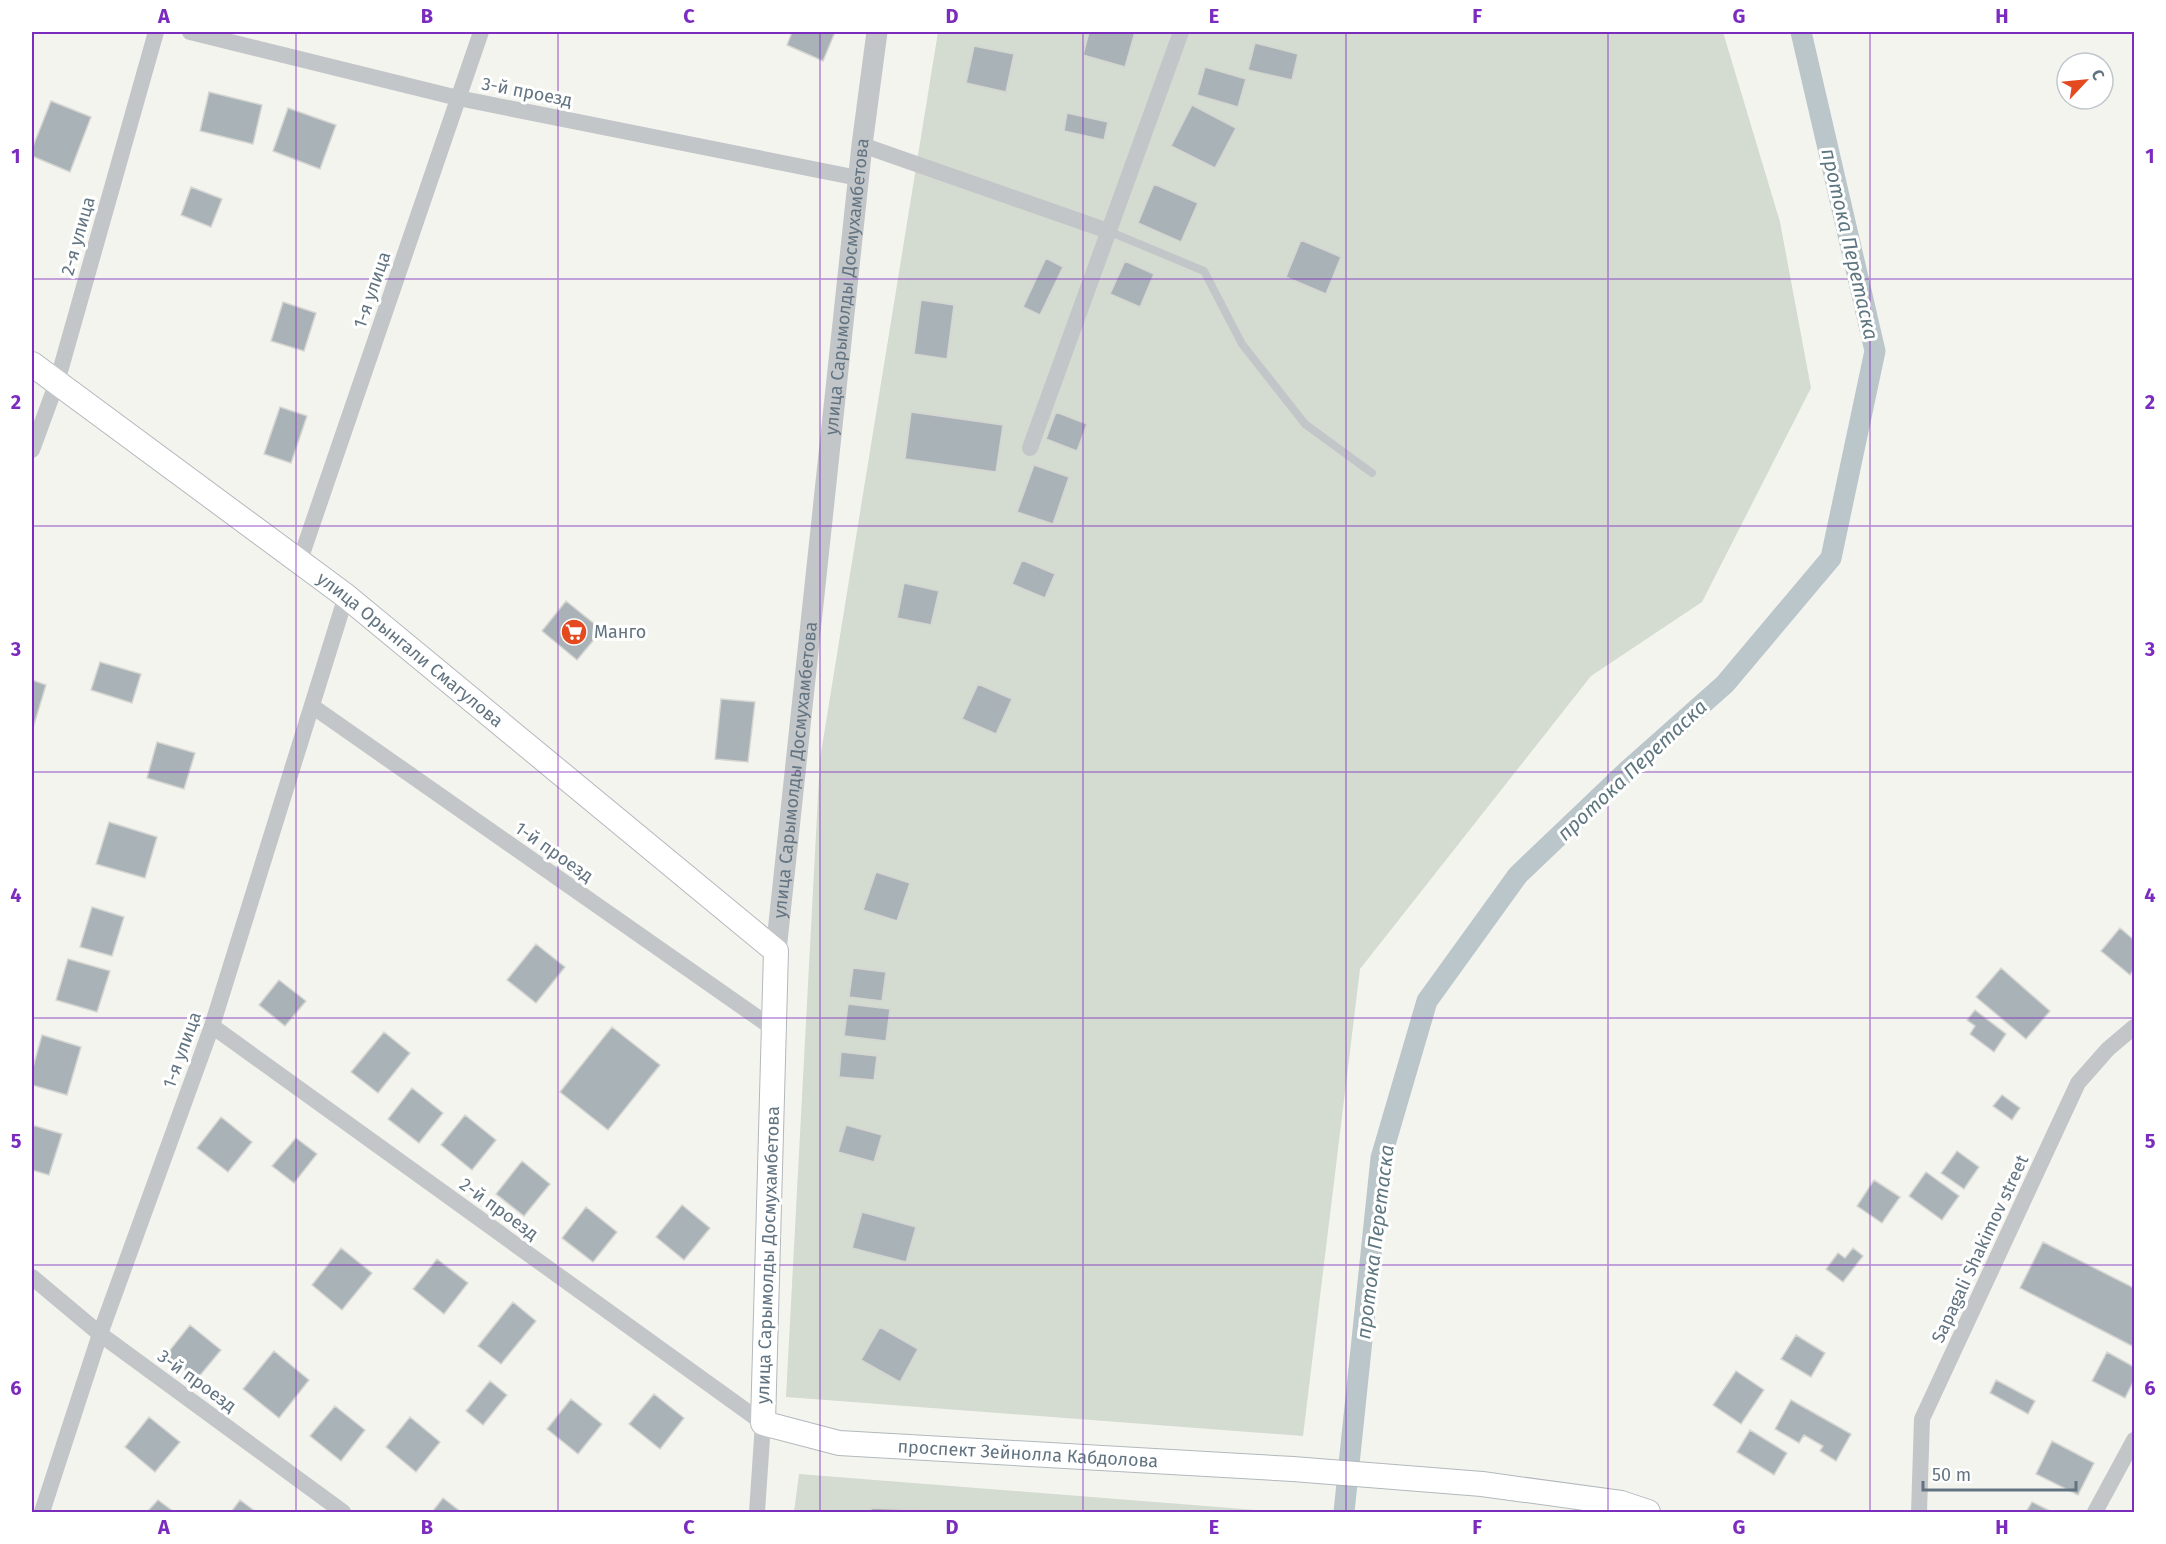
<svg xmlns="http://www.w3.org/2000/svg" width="2166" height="1544" font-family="'Fira Sans',sans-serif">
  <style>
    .green { fill: #d4dbd0 }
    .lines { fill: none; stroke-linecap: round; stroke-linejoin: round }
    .canal { stroke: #bac6ca; stroke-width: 21 }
    .building { fill: #a9b2b6; stroke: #d5d5d2; stroke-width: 1.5 }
    .secondary-casing { stroke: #b2b8bc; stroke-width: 26 }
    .service { stroke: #c3c6c9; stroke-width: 8 }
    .minor { stroke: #c3c6c9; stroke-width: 16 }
    .tertiary { stroke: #c3c6c9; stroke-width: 21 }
    .secondary { stroke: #fff; stroke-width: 24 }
    .grid { fill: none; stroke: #7b2cbf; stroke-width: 1.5; stroke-opacity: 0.55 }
    .labels { text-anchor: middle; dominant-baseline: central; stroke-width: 6; stroke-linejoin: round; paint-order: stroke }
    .street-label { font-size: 18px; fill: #627481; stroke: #fff }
    .poi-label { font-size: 18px; fill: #627481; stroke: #fff; text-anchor: start }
    .water-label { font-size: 20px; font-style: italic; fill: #5e767f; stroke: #fff }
    .neatline { fill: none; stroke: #7b2cbf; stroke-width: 2 }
    .grid-label { font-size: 20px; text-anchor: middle; font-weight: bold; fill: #7b2cbf }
  </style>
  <rect width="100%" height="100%" fill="#f4f4ef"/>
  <path class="green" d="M938,32H1723L1780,222L1811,388L1702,602L1591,676L1360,969L1303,1436L786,1397L820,759Z
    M799,1474L1282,1512H794Z"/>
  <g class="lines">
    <path class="canal" d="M1344,1512L1381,1158L1427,1001L1518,875L1628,770L1725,684L1831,558L1875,351L1801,32"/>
  </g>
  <path class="building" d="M792,32H835L823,61L787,45Z
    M1089,32H1135L1125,67L1083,55Z
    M1255,43L1298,54L1292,80L1248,70Z
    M974,46L1014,54L1006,92L966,83Z
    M1205,67L1246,79L1238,107L1197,95Z
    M209,92L262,105L253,144L200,131Z
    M51,101L91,117L70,172L32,156V149Z
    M1192,105L1236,128L1215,168L1171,146Z
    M288,108L336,125L320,169L273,151Z
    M1067,113L1108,122L1104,140L1064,131Z
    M1154,184L1198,203L1181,242L1138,223Z
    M191,187L222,199L211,227L181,215Z
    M1301,240L1341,257L1326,294L1286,277Z
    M1046,258L1063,267L1040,315L1023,307Z
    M1125,261L1154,274L1140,307L1110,294Z
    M921,300L954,305L947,359L914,354Z
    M283,302L316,313L304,351L271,341Z
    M280,407L307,416L291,463L264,454Z
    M911,412L1003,425L996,472L905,459Z
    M1056,412L1087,424L1077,451L1046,439Z
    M1034,465L1069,477L1053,524L1017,512Z
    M1022,560L1055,574L1045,598L1012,584Z
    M904,583L939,591L931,625L897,618Z
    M566,601L602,630L577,660L542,631Z
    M100,662L141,674L132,703L91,690Z
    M32,680L46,685L33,728L32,727Z
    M978,684L1012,699L996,734L962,719Z
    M721,699L755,702L748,762L715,759Z
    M157,742L195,753L184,789L147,778Z
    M109,822L157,837L145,878L96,864Z
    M876,872L910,883L897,921L863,910Z
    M92,907L124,917L112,956L80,947Z
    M2120,928L2134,940V969L2130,975L2101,951Z
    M536,944L565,967L536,1003L507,980Z
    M68,959L110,971L97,1012L56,1000Z
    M853,968L886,972L882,1001L849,997Z
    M2001,968L2050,1011L2026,1039L1976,997Z
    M279,980L306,1001L285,1026L259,1005Z
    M848,1004L890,1009L886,1041L844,1036Z
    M1975,1010L2006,1034L1994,1052L1970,1034L1975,1026L1967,1020Z
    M612,1027L660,1065L608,1130L560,1092Z
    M384,1032L410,1053L378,1093L351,1072Z
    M42,1035L81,1047L67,1095L32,1085V1071Z
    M841,1052L877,1056L874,1080L839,1077Z
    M412,1088L443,1113L419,1143L388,1119Z
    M2002,1095L2020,1108L2012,1120L1993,1106Z
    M465,1115L496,1140L472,1170L441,1145Z
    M221,1117L252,1142L228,1172L197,1148Z
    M32,1125L62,1134L49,1175L32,1170Z
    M846,1125L882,1135L874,1162L838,1152Z
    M296,1138L317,1154L294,1183L272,1166Z
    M1957,1151L1979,1167L1964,1189L1941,1173Z
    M522,1161L550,1184L524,1216L496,1194Z
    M1926,1172L1959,1196L1942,1220L1909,1196Z
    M1874,1180L1900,1197L1882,1223L1857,1206Z
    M682,1205L710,1228L684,1260L656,1237Z
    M586,1207L617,1232L593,1262L562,1238Z
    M862,1212L916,1227L906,1262L852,1248Z
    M2043,1242L2134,1288V1347L2020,1288Z
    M341,1248L372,1273L342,1310L312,1285Z
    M1853,1248L1863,1256L1843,1282L1826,1269L1838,1253L1845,1258Z
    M437,1259L468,1283L444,1314L413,1289Z
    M513,1302L536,1321L501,1364L478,1346Z
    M190,1325L221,1350L197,1379L166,1355Z
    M880,1327L918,1349L900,1382L861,1360Z
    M1796,1335L1825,1353L1811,1377L1781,1359Z
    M274,1351L309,1380L279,1418L243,1389Z
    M2107,1352L2134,1367V1380L2125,1398L2092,1381Z
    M1736,1371L1764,1390L1741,1424L1713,1405Z
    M1996,1380L2035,1401L2028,1414L1990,1393Z
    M490,1381L507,1395L483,1425L466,1411Z
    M654,1394L684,1418L660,1449L629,1424Z
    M571,1399L602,1424L578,1454L547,1429Z
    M1791,1400L1851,1434L1836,1461L1820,1451L1823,1446L1804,1435L1799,1443L1775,1429Z
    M335,1406L365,1430L341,1461L310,1436Z
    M149,1417L180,1442L155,1472L125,1447Z
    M410,1417L440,1442L416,1472L386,1447Z
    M1750,1430L1787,1453L1774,1475L1737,1452Z
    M2052,1441L2094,1463L2078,1495L2036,1474Z
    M443,1498L461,1512H432Z
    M158,1500L174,1512H147Z
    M240,1500L256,1512H231Z
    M2032,1502L2052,1512H2026Z
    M871,1508L918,1510V1512H871Z"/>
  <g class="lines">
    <defs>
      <g id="secondary">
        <path id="s2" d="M32,364L346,596L776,951L763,1423L839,1443L1293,1469L1482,1484L1621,1503L1648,1512"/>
      </g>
    </defs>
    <use href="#secondary" class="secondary-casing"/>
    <path class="service" d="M1108,231L1204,271L1242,344L1305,424L1372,473"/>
    <path class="minor" d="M190,32L458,98L858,178
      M862,145L1108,231
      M1030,448L1181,32
      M32,450L57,382L156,32
      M300,560L481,32
      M312,706L774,1029
      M212,1026L763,1423L757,1512
      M32,1277L100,1334L343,1512
      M42,1512L100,1334L212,1026L346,596
      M1919,1512L1922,1419L2078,1083L2108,1049L2134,1027
      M2095,1512L2134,1440"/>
    <path class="tertiary" id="s1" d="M776,951L862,145L877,32"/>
    <use href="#secondary" class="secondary"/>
  </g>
  <path class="grid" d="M296,32V1512M558,32V1512M820,32V1512M1083,32V1512M1346,32V1512M1608,32V1512M1870,32V1512M32,279H2134M32,526H2134M32,772H2134M32,1018H2134M32,1265H2134"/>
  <defs>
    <symbol id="supermarket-disc" viewBox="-11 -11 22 22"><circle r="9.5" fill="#e44a1f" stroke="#fff"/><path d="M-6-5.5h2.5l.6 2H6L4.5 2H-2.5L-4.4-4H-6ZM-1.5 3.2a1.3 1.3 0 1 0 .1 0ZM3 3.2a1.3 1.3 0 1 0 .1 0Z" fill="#fff"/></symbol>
  </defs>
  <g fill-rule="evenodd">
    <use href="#supermarket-disc" x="559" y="617" width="30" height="30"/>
  </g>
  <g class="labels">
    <g class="street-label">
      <text transform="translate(527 92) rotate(11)">3-й проезд</text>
      <text transform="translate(78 236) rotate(-74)">2-я улица</text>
      <text stroke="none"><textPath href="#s1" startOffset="668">улица Сарымолды Досмухамбетова</textPath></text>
      <text transform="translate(372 290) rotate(-71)">1-я улица</text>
      <text stroke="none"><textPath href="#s2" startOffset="474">улица Орынгали Смагулова</textPath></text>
      <text stroke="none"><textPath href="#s1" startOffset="182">улица Сарымолды Досмухамбетова</textPath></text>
      <text transform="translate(554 852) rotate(35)">1-й проезд</text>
      <text transform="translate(182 1050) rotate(-70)">1-я улица</text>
      <text transform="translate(499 1209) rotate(36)">2-й проезд</text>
      <text transform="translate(1980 1249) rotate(-65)">Sapagali Shakimov street</text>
      <text transform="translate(768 1255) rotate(-88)">улица Сарымолды Досмухамбетова</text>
      <text transform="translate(197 1381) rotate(36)">3-й проезд</text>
      <text stroke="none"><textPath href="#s2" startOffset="1688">проспект Зейнолла Кабдолова</textPath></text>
    </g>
    <g class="poi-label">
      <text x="594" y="632">Манго</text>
    </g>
    <g class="water-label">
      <text transform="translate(1850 244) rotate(77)">протока Перетаска</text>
      <text transform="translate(1632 770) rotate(-43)">протока Перетаска</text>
      <text transform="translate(1375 1242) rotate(-83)">протока Перетаска</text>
    </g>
  </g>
  <rect width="2166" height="1544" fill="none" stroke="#ffffff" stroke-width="66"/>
  <g transform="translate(2085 81) rotate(64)"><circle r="28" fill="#ffffff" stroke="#c0c7cd" stroke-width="1.5"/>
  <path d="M0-4.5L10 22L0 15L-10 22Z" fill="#e44a1f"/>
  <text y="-9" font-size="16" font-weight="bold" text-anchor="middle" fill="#627481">С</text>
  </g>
  <path d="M1923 1481v9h153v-9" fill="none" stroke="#627481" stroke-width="3"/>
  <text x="1932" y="1481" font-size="18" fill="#627481" stroke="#ffffff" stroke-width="4.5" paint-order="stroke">50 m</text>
  <rect x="33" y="33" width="2100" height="1478" class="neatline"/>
  <g class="grid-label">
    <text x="164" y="23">A</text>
    <text x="427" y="23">B</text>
    <text x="689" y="23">C</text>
    <text x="952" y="23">D</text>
    <text x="1214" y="23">E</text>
    <text x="1477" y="23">F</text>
    <text x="1739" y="23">G</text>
    <text x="2002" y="23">H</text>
    <text x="16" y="163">1</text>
    <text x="2150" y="163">1</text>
    <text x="16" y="409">2</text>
    <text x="2150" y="409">2</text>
    <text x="16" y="656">3</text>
    <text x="2150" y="656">3</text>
    <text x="16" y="902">4</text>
    <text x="2150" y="902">4</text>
    <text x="16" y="1148">5</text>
    <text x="2150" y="1148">5</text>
    <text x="16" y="1395">6</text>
    <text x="2150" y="1395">6</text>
    <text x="164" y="1534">A</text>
    <text x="427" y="1534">B</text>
    <text x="689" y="1534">C</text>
    <text x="952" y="1534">D</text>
    <text x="1214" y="1534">E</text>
    <text x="1477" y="1534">F</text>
    <text x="1739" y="1534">G</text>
    <text x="2002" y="1534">H</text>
  </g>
</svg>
